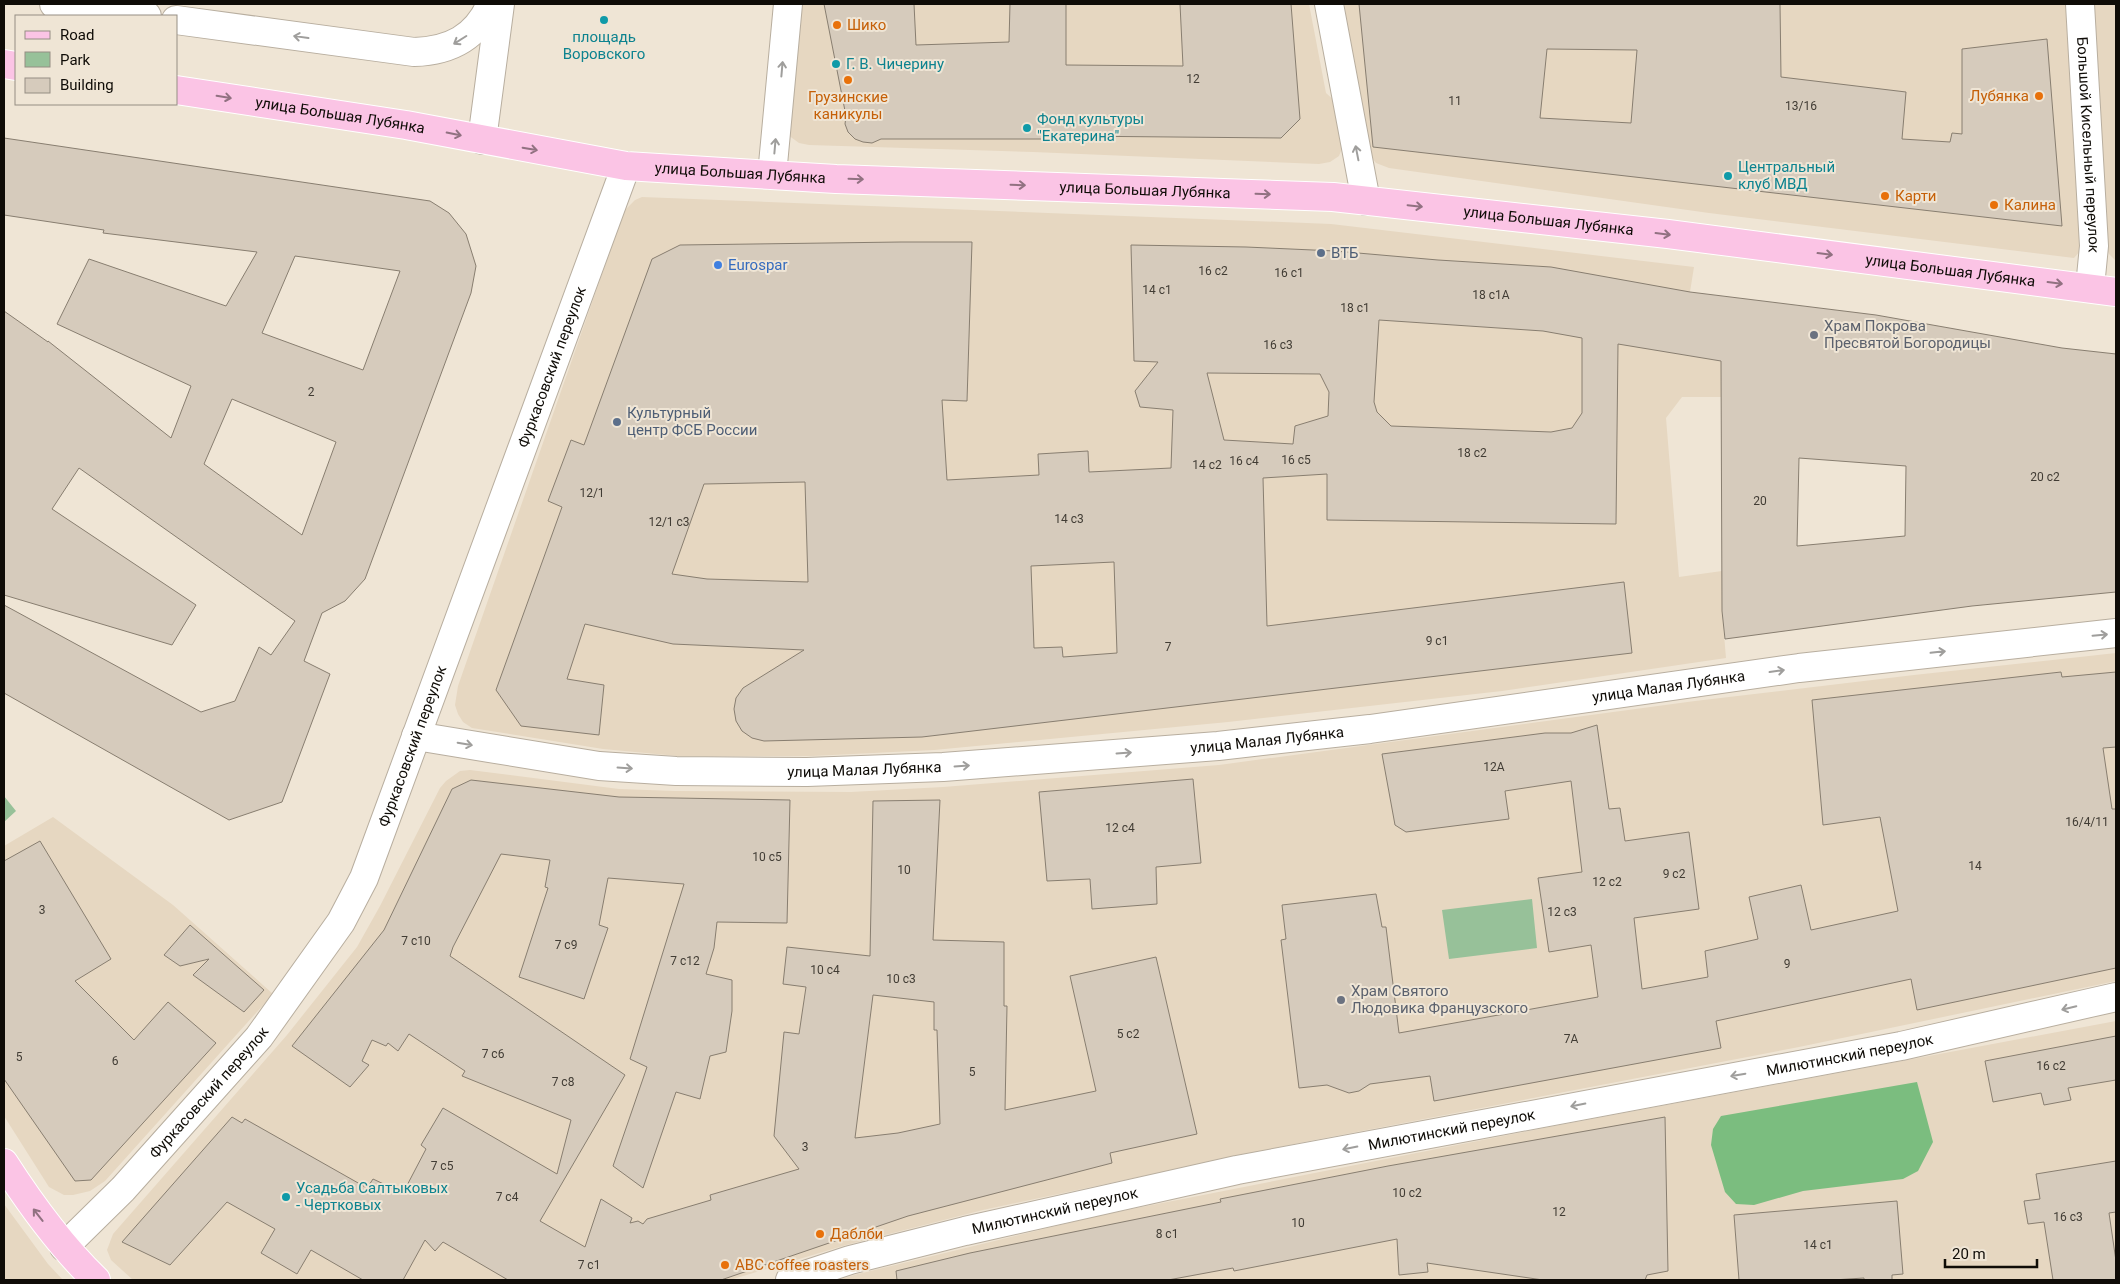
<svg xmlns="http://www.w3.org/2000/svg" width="2120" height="1284" font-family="Roboto,sans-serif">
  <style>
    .built { fill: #e6d7c1 }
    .green { fill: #97c199 }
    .forest { fill: #7bbd7f }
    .building { fill: #d6cbbc; stroke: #887e70; fill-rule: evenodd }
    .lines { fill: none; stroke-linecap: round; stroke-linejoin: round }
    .minor-casing { stroke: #b8ae9f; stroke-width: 30 }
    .major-casing { stroke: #fff; stroke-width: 30 }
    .minor { stroke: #fff; stroke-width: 28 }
    .major { stroke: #fbc4e5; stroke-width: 28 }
    .oneway { stroke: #9f9e9c }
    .oneway2 { stroke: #917181 }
    .culture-dot { fill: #0f9aa8; stroke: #efe5d5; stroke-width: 2 }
    .food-dot { fill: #e8710a; stroke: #efe5d5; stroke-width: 2 }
    .service-dot { fill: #5c6f8a; stroke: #efe5d5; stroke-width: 2 }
    .shop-dot { fill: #3f7fe0; stroke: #efe5d5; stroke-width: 2 }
    .worship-dot { fill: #6b7280; stroke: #efe5d5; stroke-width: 2 }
    .labels { text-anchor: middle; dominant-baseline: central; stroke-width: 4; stroke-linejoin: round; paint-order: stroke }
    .number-label { font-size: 12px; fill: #413c34 }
    .food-label { font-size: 15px; fill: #c56008; stroke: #efe5d5; text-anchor: start }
    .culture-label { font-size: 15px; fill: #0d838f; stroke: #efe5d5; text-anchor: start }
    .street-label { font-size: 15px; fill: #0f0c07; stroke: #efe5d5 }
    .service-label { font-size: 15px; fill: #4e5e75; stroke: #efe5d5; text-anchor: start }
    .shop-label { font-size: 15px; fill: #366cbe; stroke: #efe5d5; text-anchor: start }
    .worship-label { font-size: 15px; fill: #5b616d; stroke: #efe5d5; text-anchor: start }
  </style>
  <rect width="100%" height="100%" fill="#efe5d5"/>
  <path class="built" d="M796,4H1309L1326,93L1338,104L1343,146L1339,156L1330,162L1319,164L1033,152L809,145L799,143L788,135Z
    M1345,4H2067L2082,249L2074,258L1709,213L1389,168L1376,163L1369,154L1347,50Z
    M2091,4H2116V261L2109,254L2106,247Z
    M642,197L1331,224L1694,267L1680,354L1721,361V397H1682L1666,418L1679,577L1722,571V611L1726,658L1502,691L1228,722L934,750L812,756H678L603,749L472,728L463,722L458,714L455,705L458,686L624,211L635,200Z
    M2116,653V981L1799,1047L1299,1143L983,1210L846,1245L730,1280H133L111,1260L107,1250L113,1234L287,1035L357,947L380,906L440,788L446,781L460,771L470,770L619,789L675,791L851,792L943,787L1219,765L1695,701L1914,675Z
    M53,817L173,905L273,994L105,1181L90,1191L73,1195H64L49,1187L4,1116V846Z
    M2116,1021V1280H838L854,1275L1101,1215L1549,1127Z
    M4,1204L48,1264L63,1280H4Z"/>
  <path class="green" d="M4,796L16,811L4,822Z
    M1532,899L1537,948L1449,959L1442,910Z"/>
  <path class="forest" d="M1917,1082L1933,1142L1918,1171L1903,1179L1803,1191L1754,1205L1736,1204L1725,1192L1711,1145L1713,1129L1721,1116Z"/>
  <path class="building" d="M824,4H914L916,45L1009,42L1010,4H1066V65L1183,66L1180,4H1291L1300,119L1281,138L1066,136V139H881L872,143L863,142L855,139L848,132L845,124L846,116Z
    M1359,4H1780L1781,77L1906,92L1902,139L1950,142L1952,133L1962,134V49L2047,39L2062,226L1373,147ZM1547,49L1637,50L1631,123L1540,118Z
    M4,138L430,201L449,213L466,234L476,266L471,293L365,579L345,601L322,613L304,661L330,674L282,802L229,820L4,693V605L201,712L235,701L259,647L271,655L295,621L79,468L52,509L196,605L172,645L4,595V311L48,342V341L171,438L191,386L57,324L89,259L226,306L257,252L103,233L104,230L4,215ZM295,256L400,271L363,370L262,333ZM232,399L336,442L302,535L204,464Z
    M901,242H972L967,401L942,400L947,480L1039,475L1038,454L1088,451L1089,472L1171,468L1173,410L1140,407L1135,391L1158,362L1134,361L1131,245L1246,247L1335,251L1438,260L1551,267L1690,292L1876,315L2062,348L2116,354V592L1972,606L1725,639L1722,611L1721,361L1618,344L1616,524L1327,520V474L1263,478L1267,626L1624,582L1632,653L922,737L764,741L752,738L742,731L736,721L734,709L736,698L743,688L804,650L673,644L585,624L567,679L604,685L599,735L521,726L496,690L562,507L548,501L571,440L584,445L652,259L680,245ZM1379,320L1543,331L1582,338V413L1572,428L1551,432L1391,426L1377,412L1374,402ZM1207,373L1320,374L1329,392L1328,416L1295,426L1293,444L1224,440ZM1799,458L1906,466L1905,536L1797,546ZM805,482L808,582L707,579L672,574L704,484ZM1114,562L1117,653L1063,657L1062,647L1034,648L1031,566Z
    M2061,672L2062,677L2116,672V747L2103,748L2112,809H2116V968L1917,1010L1911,979L1716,1021L1721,1048L1434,1101L1430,1076L1370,1084L1359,1091L1349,1093L1327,1085L1299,1088L1281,940L1286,939L1282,905L1376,894L1382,927H1386L1399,1033L1598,997L1591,945L1549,952L1538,878L1582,872L1571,781L1505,791L1509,819L1406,832L1395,825L1382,754L1545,733H1571L1597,725L1609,809L1620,808L1625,841L1689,832L1699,909L1634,918L1642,989L1708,977L1705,951L1758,939L1749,897L1801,885L1811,930L1898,911L1880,817L1823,825L1812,700Z
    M1193,779L1201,863L1156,867L1157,904L1092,909L1090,879L1047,881L1039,792Z
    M471,780L619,797L790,800L787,923L717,922L714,948L706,974L732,980V1011L726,1052L710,1056L700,1099L676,1092L643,1188L613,1166L647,1067L630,1059L684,884L608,878L599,925L608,928L584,999L519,977L548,888L545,887L550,860L501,854L453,947L450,956L625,1075L540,1221L585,1247L601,1199L632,1218L630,1223L638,1221L643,1224L647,1219L711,1200L710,1195L799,1169L774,1136L784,1032L799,1034L806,987L783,984L787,947L870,956L873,801L940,800L933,940L1004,942V1006H1007L1005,1110L1096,1091L1070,976L1156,957L1197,1134L1110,1153L1112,1163L908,1216L721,1280H508L443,1242L435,1251L425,1240L403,1280H363L311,1250L297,1274L261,1253L275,1229L227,1202L170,1265L122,1242L232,1117L242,1123L245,1119L367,1188L373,1179L403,1193L426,1149L421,1145L443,1108L557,1174L571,1120L462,1076L465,1071L409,1034L398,1051L388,1043L386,1046L372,1040L362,1061L369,1065L350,1087L292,1046L384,930L452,789ZM873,995L934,1002V1030H937L940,1124L898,1133L855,1138Z
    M40,841L111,959L75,981L134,1040L168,1002L216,1043L91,1180L75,1181L4,1079V861Z
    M190,925L264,990L244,1012L193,975L209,959L180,966L164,955Z
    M2116,1036V1080L2068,1088L2071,1100L2044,1105L2041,1093L1993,1102L1985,1061Z
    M1665,1117L1668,1271L1647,1275L1645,1280H1543L1427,1263L1428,1272L1399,1275L1397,1239L1234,1271L1233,1268L1168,1280H897L896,1271L970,1253L1221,1202L1220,1199L1388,1166Z
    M2116,1161V1212L2109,1213L2116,1261V1280H2053L2044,1222L2028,1224L2024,1201L2040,1199L2036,1174Z
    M1897,1201L1903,1274L1892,1275V1280H1864V1278L1833,1280H1739L1734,1215Z"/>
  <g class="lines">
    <defs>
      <g id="minor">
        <path d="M54,4L147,16"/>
        <path d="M1329,4L1366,201"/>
        <path id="s1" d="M2080,4L2094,246L2090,287"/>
        <path d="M176,20L414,52C450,51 476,38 491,4"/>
        <path d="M482,140L500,4"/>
        <path d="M772,175L788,4"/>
        <path id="s2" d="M416,736L599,766L676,771L807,772L943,767L1218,746L1370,729L1799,668L2116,633"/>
        <path id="s3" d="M64,1247L123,1189L259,1037L341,922L364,878L626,166"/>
        <path id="s4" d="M790,1280L850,1260L965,1231L1237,1170L1901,1046L2116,997"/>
      </g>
      <g id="major">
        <path d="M4,64L16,66"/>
        <path id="s5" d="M176,90L406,125L626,166L836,179L1333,197L1668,234L2116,292"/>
        <path d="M4,1163C31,1205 60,1245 96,1280"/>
      </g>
    </defs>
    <use href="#minor" class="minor-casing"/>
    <use href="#major" class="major-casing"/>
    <use href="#minor" class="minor"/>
    <use href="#major" class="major"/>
  </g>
  <defs><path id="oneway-shaft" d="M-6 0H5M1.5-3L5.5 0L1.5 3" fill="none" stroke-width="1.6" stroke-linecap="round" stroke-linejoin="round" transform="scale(1.25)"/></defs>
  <g class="oneway">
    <use href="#oneway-shaft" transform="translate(301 37) rotate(-172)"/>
    <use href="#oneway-shaft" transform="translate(460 40) rotate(148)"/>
    <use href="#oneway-shaft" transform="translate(782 69) rotate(-85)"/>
    <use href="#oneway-shaft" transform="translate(775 146) rotate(-85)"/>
    <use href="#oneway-shaft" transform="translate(1357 153) rotate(-101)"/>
    <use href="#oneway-shaft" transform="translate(2100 635) rotate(-5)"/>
    <use href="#oneway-shaft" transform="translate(1938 652) rotate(-6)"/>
    <use href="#oneway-shaft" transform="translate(1777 671) rotate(-8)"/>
    <use href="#oneway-shaft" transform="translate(465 744) rotate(10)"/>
    <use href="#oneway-shaft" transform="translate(1124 753) rotate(-4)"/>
    <use href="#oneway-shaft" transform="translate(962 766) rotate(-4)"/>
    <use href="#oneway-shaft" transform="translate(625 768) rotate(4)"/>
    <use href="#oneway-shaft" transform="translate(2069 1008) rotate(167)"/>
    <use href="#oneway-shaft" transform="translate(1738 1075) rotate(170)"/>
    <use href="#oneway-shaft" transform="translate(1578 1105) rotate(169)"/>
    <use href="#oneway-shaft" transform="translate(1350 1148) rotate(169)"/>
  </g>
  <g class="oneway2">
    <use href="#oneway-shaft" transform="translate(224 97) rotate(9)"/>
    <use href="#oneway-shaft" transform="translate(454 134) rotate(11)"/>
    <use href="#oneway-shaft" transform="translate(530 149) rotate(10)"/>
    <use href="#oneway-shaft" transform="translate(856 179) rotate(2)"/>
    <use href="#oneway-shaft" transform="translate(1018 185) rotate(2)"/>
    <use href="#oneway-shaft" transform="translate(1263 194) rotate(2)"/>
    <use href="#oneway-shaft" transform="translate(1415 206) rotate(6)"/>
    <use href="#oneway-shaft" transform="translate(1663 234) rotate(7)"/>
    <use href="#oneway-shaft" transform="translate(1825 254) rotate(7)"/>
    <use href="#oneway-shaft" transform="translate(2055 283) rotate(7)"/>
    <use href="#oneway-shaft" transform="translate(38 1215) rotate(-128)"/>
  </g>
  <g class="culture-dot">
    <circle cx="604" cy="20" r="5"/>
    <circle cx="836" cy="64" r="5"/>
    <circle cx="1027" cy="128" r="5"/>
    <circle cx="1728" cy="176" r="5"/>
    <circle cx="286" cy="1197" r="5"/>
  </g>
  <g class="food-dot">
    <circle cx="837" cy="25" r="5"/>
    <circle cx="848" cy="80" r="5"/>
    <circle cx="2039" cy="96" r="5"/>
    <circle cx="1885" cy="196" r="5"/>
    <circle cx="1994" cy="205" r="5"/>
    <circle cx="820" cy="1234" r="5"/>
    <circle cx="725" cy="1265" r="5"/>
  </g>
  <g class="service-dot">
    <circle cx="1321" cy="253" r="5"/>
    <circle cx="617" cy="422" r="5"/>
  </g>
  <circle class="shop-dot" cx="718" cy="265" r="5"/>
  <g class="worship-dot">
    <circle cx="1814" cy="335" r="5"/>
    <circle cx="1341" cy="1000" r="5"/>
  </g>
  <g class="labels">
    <g class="number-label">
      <text x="1193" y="79">12</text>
      <text x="1455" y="101">11</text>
      <text x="1801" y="106">13/16</text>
      <text x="1213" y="271">16 с2</text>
      <text x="1289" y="273">16 с1</text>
      <text x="1157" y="290">14 с1</text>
      <text x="1491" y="295">18 с1А</text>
      <text x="1355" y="308">18 с1</text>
      <text x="1278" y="345">16 с3</text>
      <text x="311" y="392">2</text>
      <text x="1472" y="453">18 с2</text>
      <text x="1296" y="460">16 с5</text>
      <text x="1244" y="461">16 с4</text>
      <text x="1207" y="465">14 с2</text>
      <text x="2045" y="477">20 с2</text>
      <text x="592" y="493">12/1</text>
      <text x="1760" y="501">20</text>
      <text x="1069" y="519">14 с3</text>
      <text x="669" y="522">12/1 с3</text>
      <text x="1437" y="641">9 с1</text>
      <text x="1168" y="647">7</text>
      <text x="1494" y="767">12А</text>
      <text x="2087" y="822">16/4/11</text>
      <text x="1120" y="828">12 с4</text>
      <text x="767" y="857">10 с5</text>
      <text x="1975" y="866">14</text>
      <text x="904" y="870">10</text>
      <text x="1674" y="874">9 с2</text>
      <text x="1607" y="882">12 с2</text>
      <text x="42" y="910">3</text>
      <text x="1562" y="912">12 с3</text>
      <text x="416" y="941">7 с10</text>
      <text x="566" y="945">7 с9</text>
      <text x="685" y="961">7 с12</text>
      <text x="1787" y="964">9</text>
      <text x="825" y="970">10 с4</text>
      <text x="901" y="979">10 с3</text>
      <text x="1128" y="1034">5 с2</text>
      <text x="1571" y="1039">7А</text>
      <text x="493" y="1054">7 с6</text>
      <text x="19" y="1057">5</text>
      <text x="115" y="1061">6</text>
      <text x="2051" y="1066">16 с2</text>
      <text x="972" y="1072">5</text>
      <text x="563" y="1082">7 с8</text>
      <text x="805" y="1147">3</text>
      <text x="442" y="1166">7 с5</text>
      <text x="1407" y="1193">10 с2</text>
      <text x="507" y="1197">7 с4</text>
      <text x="1559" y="1212">12</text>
      <text x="2068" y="1217">16 с3</text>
      <text x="1298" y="1223">10</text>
      <text x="1167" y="1234">8 с1</text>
      <text x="1818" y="1245">14 с1</text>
      <text x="589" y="1265">7 с1</text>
    </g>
    <g class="food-label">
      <text x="847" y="25">Шико</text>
      <text x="2029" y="96" text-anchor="end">Лубянка</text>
      <text x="848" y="97" text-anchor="middle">Грузинские<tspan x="848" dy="17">каникулы</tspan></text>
      <text x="1895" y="196">Карти</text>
      <text x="2004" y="205">Калина</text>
      <text x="830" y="1234">Даблби</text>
      <text x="735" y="1265">ABC coffee roasters</text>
    </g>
    <g class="culture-label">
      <text x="604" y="37" text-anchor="middle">площадь<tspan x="604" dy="17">Воровского</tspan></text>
      <text x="846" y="64">Г. В. Чичерину</text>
      <text x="1037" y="119">Фонд культуры<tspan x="1037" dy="17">"Екатерина"</tspan></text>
      <text x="1738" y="167">Центральный<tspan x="1738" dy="17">клуб МВД</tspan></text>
      <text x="296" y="1188">Усадьба Салтыковых<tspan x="296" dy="17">- Чертковых</tspan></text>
    </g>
    <g class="street-label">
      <text stroke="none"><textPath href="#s5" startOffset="166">улица Большая Лубянка</textPath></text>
      <text stroke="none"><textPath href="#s1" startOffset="141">Большой Кисельный переулок</textPath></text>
      <text stroke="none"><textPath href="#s5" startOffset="571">улица Большая Лубянка</textPath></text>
      <text stroke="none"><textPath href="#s5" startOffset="976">улица Большая Лубянка</textPath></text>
      <text stroke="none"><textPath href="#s5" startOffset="1381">улица Большая Лубянка</textPath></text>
      <text stroke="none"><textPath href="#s5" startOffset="1786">улица Большая Лубянка</textPath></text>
      <text stroke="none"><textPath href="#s3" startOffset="1022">Фуркасовский переулок</textPath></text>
      <text stroke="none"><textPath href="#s2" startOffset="1260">улица Малая Лубянка</textPath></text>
      <text stroke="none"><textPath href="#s2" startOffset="855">улица Малая Лубянка</textPath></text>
      <text stroke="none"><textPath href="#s3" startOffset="618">Фуркасовский переулок</textPath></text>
      <text stroke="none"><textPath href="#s2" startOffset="451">улица Малая Лубянка</textPath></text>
      <text stroke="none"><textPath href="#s4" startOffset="1084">Милютинский переулок</textPath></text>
      <text stroke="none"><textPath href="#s3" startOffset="212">Фуркасовский переулок</textPath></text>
      <text stroke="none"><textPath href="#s4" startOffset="679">Милютинский переулок</textPath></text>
      <text stroke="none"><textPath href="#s4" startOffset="274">Милютинский переулок</textPath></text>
    </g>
    <g class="service-label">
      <text x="1331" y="253">ВТБ</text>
      <text x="627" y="413">Культурный<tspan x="627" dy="17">центр ФСБ России</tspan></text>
    </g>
    <g class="shop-label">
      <text x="728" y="265">Eurospar</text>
    </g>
    <g class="worship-label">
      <text x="1824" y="326">Храм Покрова<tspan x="1824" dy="17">Пресвятой Богородицы</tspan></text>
      <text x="1351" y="991">Храм Святого<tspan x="1351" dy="17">Людовика Французского</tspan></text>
    </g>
  </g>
  <rect width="2120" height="1284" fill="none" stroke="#0f0c07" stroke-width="10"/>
  <rect x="15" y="15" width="162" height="90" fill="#efe5d5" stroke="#958e83"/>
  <rect x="25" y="31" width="25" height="8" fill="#fbc4e5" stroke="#958e83"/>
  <text x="60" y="40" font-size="15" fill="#0f0c07">Road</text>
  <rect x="25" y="52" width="25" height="15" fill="#97c199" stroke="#958e83"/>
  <text x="60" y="65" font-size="15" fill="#0f0c07">Park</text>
  <rect x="25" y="78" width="25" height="15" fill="#d6cbbc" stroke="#958e83"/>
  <text x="60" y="90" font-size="15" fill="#0f0c07">Building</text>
  <path d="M1945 1259v8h92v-8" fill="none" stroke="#0f0c07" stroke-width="2.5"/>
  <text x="1952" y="1259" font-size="15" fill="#0f0c07" stroke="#efe5d5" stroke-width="4" paint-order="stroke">20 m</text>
</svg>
